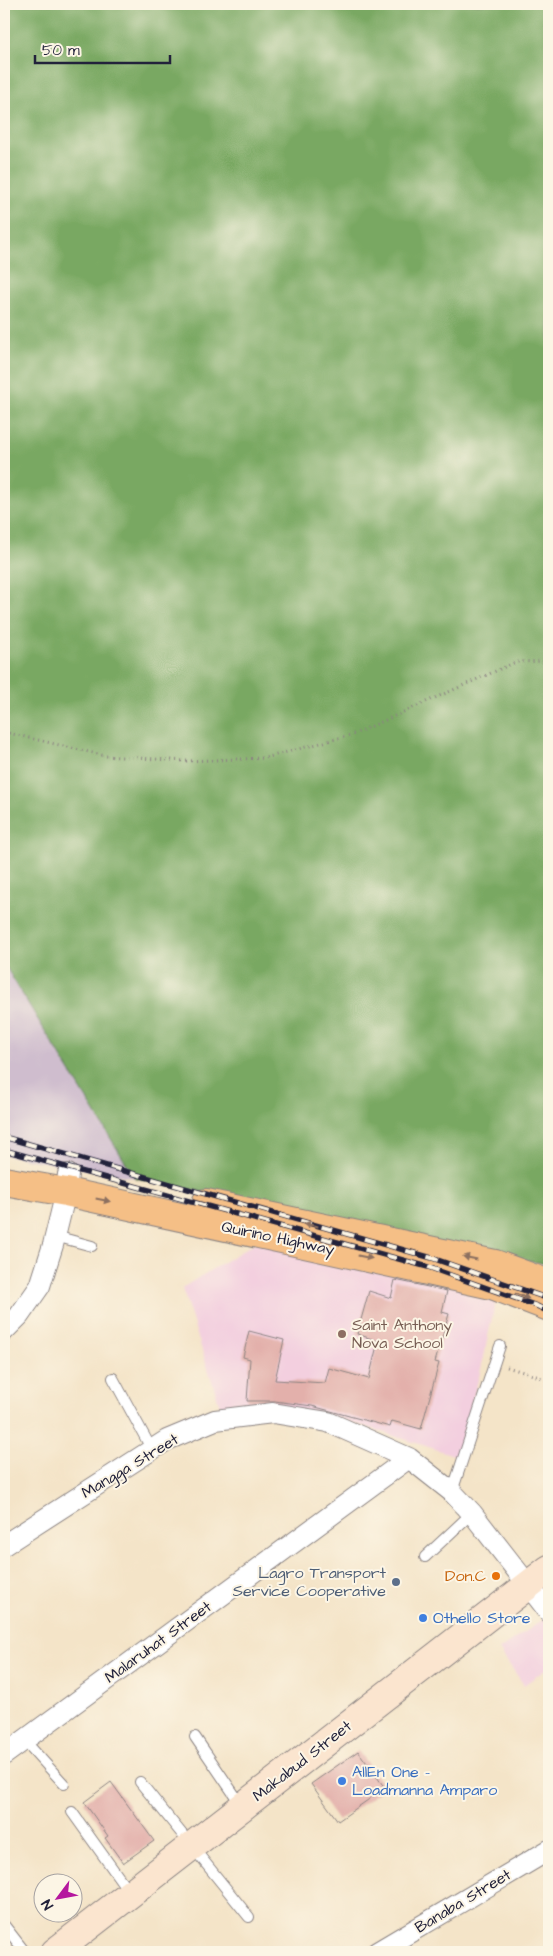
<svg xmlns="http://www.w3.org/2000/svg" width="553" height="1956" font-family="'Architects Daughter',sans-serif">
  <style>
    .built { fill: #f3cfdf }
    .industrial { fill: #cfbdce }
    .forest { fill: #79a862; stroke: #4e654e }
    .building { fill: #e3b0ab }
    .lines { fill: none; stroke-linecap: round; stroke-linejoin: round }
    .lane-casing { stroke: #8b8382; stroke-width: 12 }
    .street-casing { stroke: #8b8382; stroke-width: 22 }
    .secondary-casing { stroke: #8b8382; stroke-width: 30 }
    .primary-casing { stroke: #8b8382; stroke-width: 30 }
    .path { stroke: #8b8382; stroke-width: 3; stroke-dasharray: 1 4; stroke-linecap: butt }
    .lane { stroke: #fff; stroke-width: 10 }
    .street { stroke: #fff; stroke-width: 20 }
    .secondary { stroke: #fbe5cf; stroke-width: 28 }
    .primary { stroke: #f5bf86; stroke-width: 28 }
    .rail-casing { stroke: #22223b; stroke-width: 5.5 }
    .rail { stroke: #fcf5e5; stroke-width: 4; stroke-dasharray: 11; stroke-linecap: butt }
    .oneway { fill: #8c7060 }
    .education-dot { fill: #8d6e63; stroke: #fcf5e5; stroke-width: 2 }
    .food-dot { fill: #e8710a; stroke: #fcf5e5; stroke-width: 2 }
    .service-dot { fill: #5c6f8a; stroke: #fcf5e5; stroke-width: 2 }
    .shop-dot { fill: #3f7fe0; stroke: #fcf5e5; stroke-width: 2 }
    .labels { text-anchor: middle; dominant-baseline: central; stroke-width: 4; stroke-linejoin: round; paint-order: stroke }
    .street-label { font-size: 16px; fill: #22223b; stroke: #fcf5e5 }
    .education-label { font-size: 16px; fill: #785e54; stroke: #fcf5e5; text-anchor: start }
    .service-label { font-size: 16px; fill: #4e5e75; stroke: #fcf5e5; text-anchor: end }
    .food-label { font-size: 16px; fill: #c56008; stroke: #fcf5e5; text-anchor: end }
    .shop-label { font-size: 16px; fill: #366cbe; stroke: #fcf5e5; text-anchor: start }
  </style>
  <rect width="100%" height="100%" fill="#fcf5e5"/>
  <filter id="ink" filterUnits="userSpaceOnUse"><feTurbulence type="fractalNoise" baseFrequency=".02" numOctaves="2"/><feDisplacementMap in="SourceGraphic" scale="10" xChannelSelector="R" yChannelSelector="G"/><feConvolveMatrix kernelMatrix="1 2 1 2 8 2 1 2 1" color-interpolation-filters="sRGB"/></filter>
  <filter id="wash" filterUnits="userSpaceOnUse"><feTurbulence type="fractalNoise" baseFrequency=".0096" numOctaves="4" result="noise"/><feDisplacementMap in="SourceGraphic" scale="20" xChannelSelector="R" yChannelSelector="G"/><feGaussianBlur stdDeviation="1.12" result="paint"/><feColorMatrix in="noise" values="0 0 0 0 0 0 0 0 0 0 0 0 0 0 0 0 0 1.4 0 .05"/><feComposite in="paint" operator="in"/></filter>
  <g filter="url(#wash)">
    <rect width="100%" height="100%" fill="#f4e4c8"/>
    <path class="built" d="M256,1242L497,1295L480,1373L457,1456L319,1412L220,1406L182,1288Z
      M547,1617L549,1620V1667L524,1685L499,1650Z"/>
    <path class="industrial" d="M4,964L135,1178L4,1155Z"/>
    <path class="forest" d="M4,4H549V1265L135,1178L4,964Z"/>
    <g id="blocks">
      <path class="building" d="M395,1280L447,1291L442,1312L449,1314L435,1362L439,1363L421,1429L392,1421L390,1427L312,1406L275,1401H247L250,1359L243,1357L249,1331L284,1340L275,1380L325,1383L329,1368L369,1379L378,1341L357,1334L369,1291L391,1298Z
        M358,1751L385,1788L338,1821L311,1784Z
        M111,1782L154,1841L123,1863L105,1838L108,1836L84,1802Z"/>
    </g>
  </g>
  <g filter="url(#ink)">
    <use href="#blocks" fill-opacity="0" stroke="#8b8382" stroke-width="1"/>
    <g class="lines">
      <defs>
        <path id="lane" d="M55,1236L92,1246
          M113,1378L152,1450
          M452,1492L500,1346
          M425,1557L472,1513
          M195,1737L242,1806
          M24,1740L64,1784
          M140,1782L249,1917
          M72,1812L130,1893
          M4,1925L25,1952"/>
        <path id="street" d="M4,1331L19,1316L40,1286L53,1245L66,1192L68,1174
          M4,1545L167,1440L215,1420L273,1413L328,1422L409,1458L452,1492L472,1513L549,1612
          M4,1755L409,1458
          M377,1952L549,1850"/>
        <path id="secondary" d="M55,1952L549,1569"/>
        <path id="primary" d="M4,1181L66,1192L492,1285L549,1307
          M206,1203L495,1264L549,1284"/>
      </defs>
      <use href="#lane" class="lane-casing"/>
      <use href="#street" class="street-casing"/>
      <use href="#secondary" class="secondary-casing"/>
      <use href="#primary" class="primary-casing"/>
      <path class="path" d="M4,732L106,756L187,761L265,758L354,734L516,662L549,661
        M507,1367L549,1380"/>
      <use href="#lane" class="lane"/>
      <use href="#street" class="street"/>
      <use href="#secondary" class="secondary"/>
      <use href="#primary" class="primary"/>
      <defs>
        <path id="rail" d="M4,1137L432,1258L549,1299
          M4,1150L428,1267L537,1306L549,1312"/>
      </defs>
      <use href="#rail" class="rail-casing"/>
      <use href="#rail" class="rail"/>
    </g>
    <defs><path id="oneway-solid" d="M-6-.8H1V-3.2L6.5 0L1 3.2V.8H-6Z" transform="scale(1.25)"/></defs>
    <g class="oneway">
      <use href="#oneway-solid" transform="translate(103 1200) rotate(12)"/>
      <use href="#oneway-solid" transform="translate(311 1225) rotate(-168)"/>
      <use href="#oneway-solid" transform="translate(365 1257) rotate(12)"/>
      <use href="#oneway-solid" transform="translate(470 1258) rotate(-168)"/>
      <use href="#oneway-solid" transform="translate(522 1296) rotate(21)"/>
    </g>
  </g>
  <circle class="education-dot" cx="342" cy="1334" r="5"/>
  <circle class="food-dot" cx="496" cy="1576" r="5"/>
  <circle class="service-dot" cx="396" cy="1582" r="5"/>
  <g class="shop-dot">
    <circle cx="423" cy="1618" r="5"/>
    <circle cx="342" cy="1781" r="5"/>
  </g>
  <g class="labels">
    <g class="street-label">
      <text transform="translate(278 1238) rotate(12)">Quirino Highway</text>
      <text transform="translate(130 1466) rotate(-31)">Mangga Street</text>
      <text transform="translate(158 1642) rotate(-36)">Malaruhat Street</text>
      <text transform="translate(302 1761) rotate(-38)">Makabud Street</text>
      <text transform="translate(463 1901) rotate(-31)">Banaba Street</text>
    </g>
    <g class="education-label">
      <text x="352" y="1325">Saint Anthony<tspan x="352" dy="18">Nova School</tspan></text>
    </g>
    <g class="service-label">
      <text x="386" y="1573">Lagro Transport<tspan x="386" dy="18">Service Cooperative</tspan></text>
    </g>
    <g class="food-label">
      <text x="486" y="1576">Don.C</text>
    </g>
    <g class="shop-label">
      <text x="433" y="1618">Othello Store</text>
      <text x="352" y="1772">AllEn One -<tspan x="352" dy="18">Loadmanna Amparo</tspan></text>
    </g>
  </g>
  <rect width="553" height="1956" fill="none" stroke="#fcf5e5" stroke-width="20"/>
  <g transform="translate(58 1898) rotate(238)"><circle r="24" fill="#fcf5e5" stroke="#a5a1a1"/>
  <path d="M0-4L9 19L0 12L-9 19Z" fill="#b5179e"/>
  <text y="-8" font-size="14" font-weight="bold" text-anchor="middle" fill="#22223b">N</text>
  </g>
  <path d="M35 55v8h135v-8" fill="none" stroke="#22223b" stroke-width="2.5"/>
  <text x="42" y="55" font-size="15" fill="#22223b" stroke="#fcf5e5" stroke-width="4" paint-order="stroke">50 m</text>
</svg>
